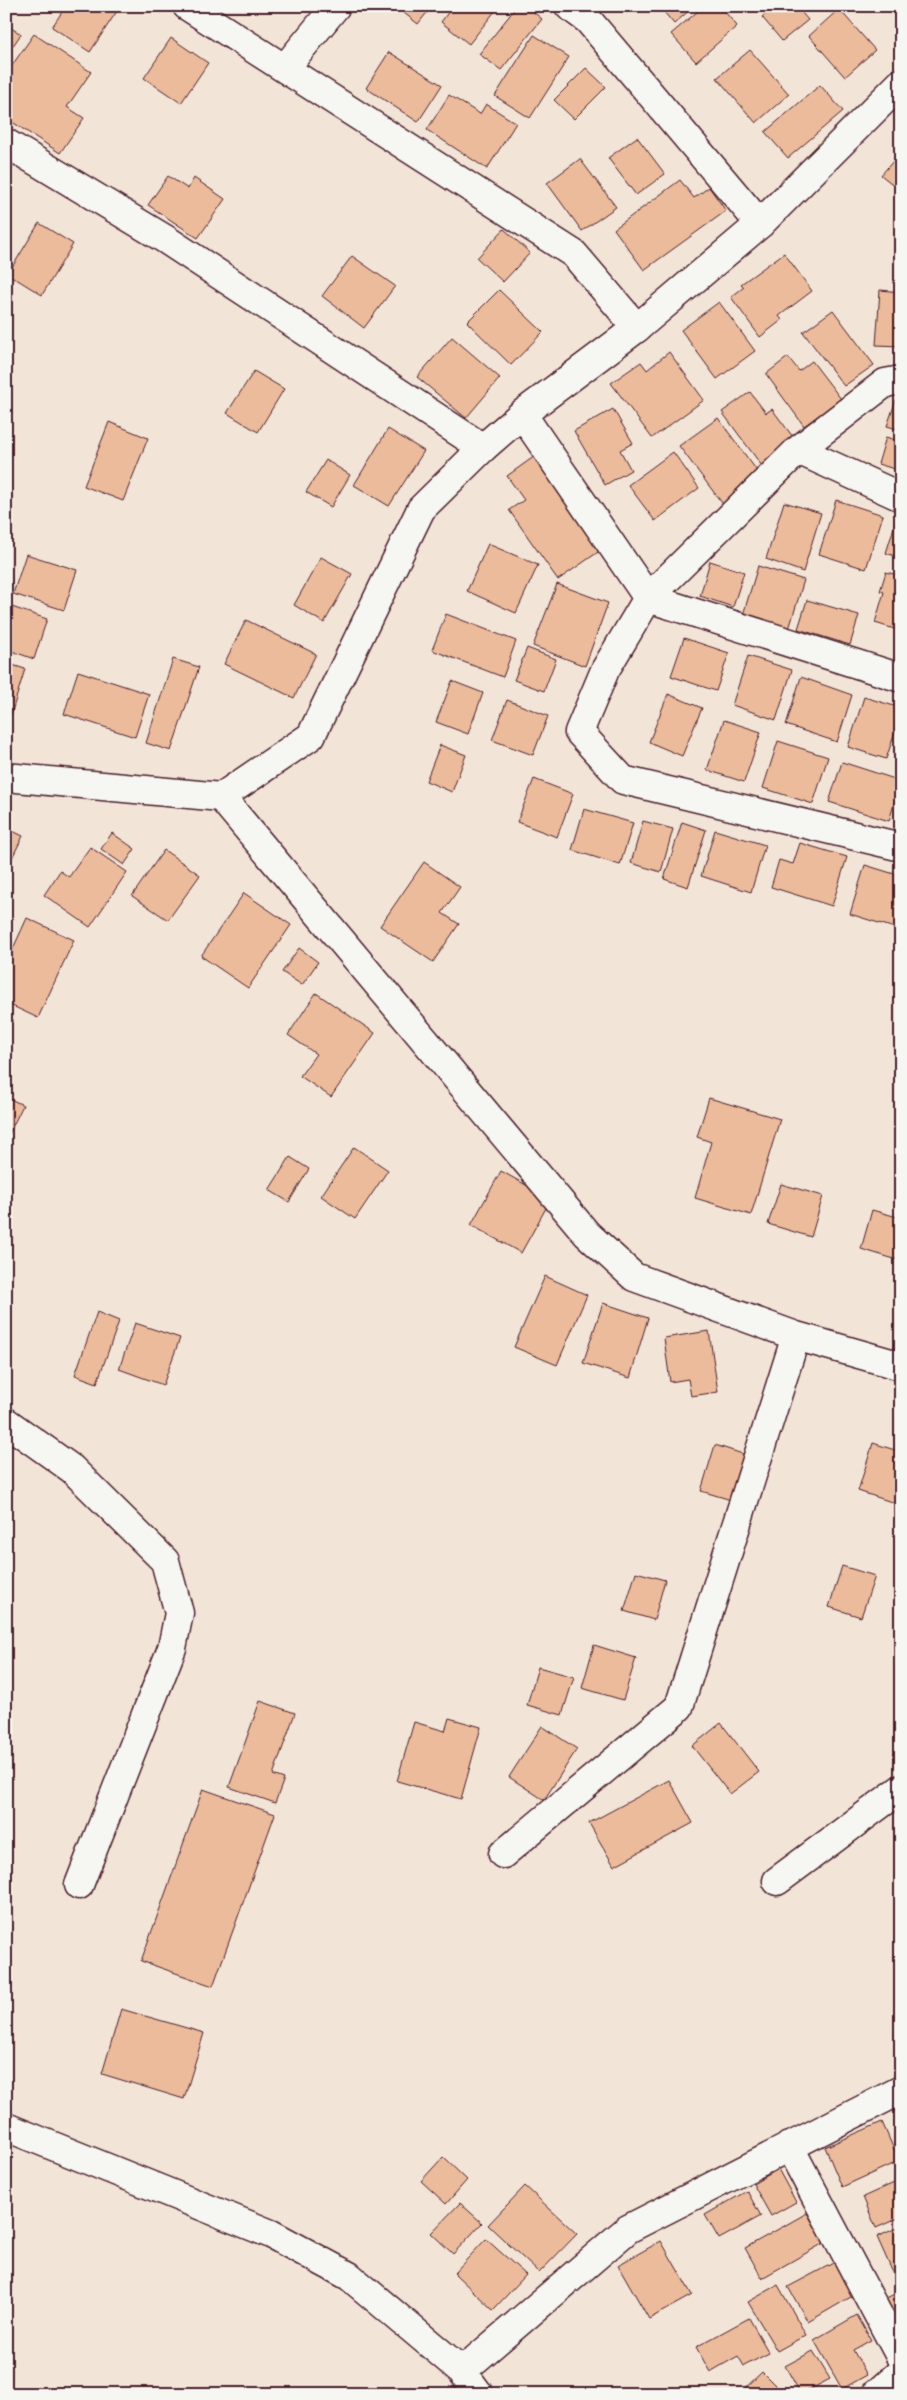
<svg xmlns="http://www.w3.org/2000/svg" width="907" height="2400" font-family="'Gochi Hand',sans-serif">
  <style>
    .building { fill: #ebbb9b; stroke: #4a1f2b }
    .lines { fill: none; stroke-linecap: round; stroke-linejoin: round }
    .minor-casing { stroke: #4a1f2b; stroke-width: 31 }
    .tertiary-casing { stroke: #4a1f2b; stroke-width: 31 }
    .minor { stroke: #f6f6f2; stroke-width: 28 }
    .tertiary { stroke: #f6f6f2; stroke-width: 28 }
  </style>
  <rect width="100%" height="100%" fill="#f3e4d8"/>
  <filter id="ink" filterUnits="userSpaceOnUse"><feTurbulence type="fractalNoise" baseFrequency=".02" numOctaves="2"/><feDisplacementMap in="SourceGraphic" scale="10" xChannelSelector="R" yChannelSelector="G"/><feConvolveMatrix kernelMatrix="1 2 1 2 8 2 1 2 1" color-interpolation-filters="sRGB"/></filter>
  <g filter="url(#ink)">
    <path class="building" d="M66,6H116L119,8L90,52L52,27Z
      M395,6H432L418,24Z
      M453,6H499L469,44L441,22Z
      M517,6H526L542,19L501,70L479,54Z
      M659,6H694L674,24Z
      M704,6H720L737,26L696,62L671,34Z
      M774,6H796L808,20L782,41L762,17Z
      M839,9L875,50L845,77L809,36Z
      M6,25L21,34L6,56Z
      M34,34L91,72L67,107L84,118L60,153L6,118V74Z
      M534,35L569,57L530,118L495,96Z
      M171,38L208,63L181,103L144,78Z
      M750,50L789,94L756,123L717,78Z
      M389,52L442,85L418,122L366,88Z
      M586,68L606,87L574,119L554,100Z
      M820,85L843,111L788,158L765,132Z
      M449,95L480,114L486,104L516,123L487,169L427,130Z
      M637,137L665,174L636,195L608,158Z
      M901,152V191L881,175Z
      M6,155L16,158L8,180L6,179Z
      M580,159L616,207L582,231L547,183Z
      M168,176L188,189L194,178L225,199L198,238L148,205Z
      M680,180L694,198L709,187L726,211L644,270L614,229Z
      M39,223L73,244L42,295L8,274Z
      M504,229L530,253L503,282L477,258Z
      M784,253L812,291L779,316L782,320L760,337L731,297L744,287L741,284Z
      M352,256L395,286L364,328L322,296Z
      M499,290L543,332L511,365L467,322Z
      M880,290L901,292V346L876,345Z
      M719,302L755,351L717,379L681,330Z
      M833,310L874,365L844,386L803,332Z
      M452,337L500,378L466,418L417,377Z
      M669,352L704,400L652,438L611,383L641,362L647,370Z
      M788,357L799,371L812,361L841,399L804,426L766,374Z
      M254,371L284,389L258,432L227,413Z
      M750,392L766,413L772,409L796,441L762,466L722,412Z
      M896,400L901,401V430L887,426Z
      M613,409L633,443L620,450L631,470L605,485L574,431Z
      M718,418L763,479L725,507L679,446Z
      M109,422L148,438L123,501L84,486Z
      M388,429L424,451L389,506L354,485Z
      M886,437L901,442V471L878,464Z
      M673,452L699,488L655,521L628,485Z
      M535,456L601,550L558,580L509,510L524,500L507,476Z
      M326,460L350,475L331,507L306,492Z
      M836,500L883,515L866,569L819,554Z
      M784,502L821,513L803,572L766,559Z
      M899,511L901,512V558L886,553Z
      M6,528L12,529L6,548Z
      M488,544L538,565L516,613L467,591Z
      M26,554L77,570L64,610L13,594Z
      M321,557L352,574L324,623L294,605Z
      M710,561L744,572L733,607L700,596Z
      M758,566L804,580L789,629L743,615Z
      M886,572L901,576V631L875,623L884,592L880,591Z
      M557,584L608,603L585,666L533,646Z
      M807,600L859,615L850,645L798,629Z
      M6,605L47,619L34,659L6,649Z
      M446,614L516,641L503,677L432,650Z
      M246,620L316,654L294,698L224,664Z
      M684,638L729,653L716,691L671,676Z
      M527,648L556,659L544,691L514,680Z
      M748,656L792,670L776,720L732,705Z
      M173,659L199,667L171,751L146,743Z
      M6,663L25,669L10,718L6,717Z
      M78,671L149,694L135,737L64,714Z
      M801,677L852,695L837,742L786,725Z
      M452,681L483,693L468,734L436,722Z
      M668,694L702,708L682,756L649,742Z
      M864,697L901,708V715L886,759L848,747Z
      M507,700L548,716L533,755L492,740Z
      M724,720L761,732L744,782L707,770Z
      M778,741L828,757L813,804L763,788Z
      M440,745L466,755L452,792L426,781Z
      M842,762L901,781L889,821L829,802Z
      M534,779L573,794L557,837L517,822Z
      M584,809L633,823L620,865L572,850Z
      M643,821L673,829L661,872L631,863Z
      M682,822L706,830L688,887L664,879Z
      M6,828L23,836L6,870Z
      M715,830L765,845L751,892L701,876Z
      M112,833L135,849L124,865L101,849Z
      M800,843L847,857L832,906L771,887L779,860L793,864Z
      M90,847L127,872L90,927L44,895L60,871L69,877Z
      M164,850L200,875L168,920L132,896Z
      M424,862L460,887L442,913L459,924L433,962L380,926Z
      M865,865L901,876V930L850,914Z
      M244,893L291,925L248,988L201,956Z
      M27,918L74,940L38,1018L6,1003V964Z
      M299,948L318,962L302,985L282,972Z
      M316,993L375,1033L331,1097L300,1076L316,1054L288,1035Z
      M6,1097L23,1105L6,1140Z
      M709,1098L780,1119L751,1215L695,1198L711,1142L697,1137Z
      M354,1147L388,1170L355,1219L321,1196Z
      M290,1157L309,1169L289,1202L269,1190Z
      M501,1171L551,1199L521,1253L471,1225Z
      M781,1184L823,1196L811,1237L768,1224Z
      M872,1210L901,1218V1261L861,1249Z
      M545,1276L587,1295L557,1365L514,1347Z
      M603,1303L648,1318L630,1378L583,1363Z
      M97,1312L119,1321L97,1383L75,1375Z
      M135,1323L180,1338L163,1385L119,1369Z
      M709,1331L718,1392L691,1396L688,1379L670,1382L664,1338Z
      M873,1443L901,1452V1505L858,1491Z
      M715,1445L752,1457L738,1502L701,1491Z
      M842,1566L875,1576L861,1617L829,1607Z
      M636,1572L665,1580L654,1620L624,1611Z
      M594,1645L636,1658L623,1700L582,1688Z
      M538,1667L574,1677L562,1715L527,1705Z
      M260,1701L295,1713L273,1775L284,1779L275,1803L229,1787Z
      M449,1718L481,1727L461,1799L397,1781L414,1722L445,1731Z
      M721,1723L759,1772L730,1794L692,1746Z
      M542,1726L577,1749L544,1800L509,1777Z
      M669,1780L693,1823L614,1866L589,1823Z
      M203,1789L275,1814L213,1986L141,1961Z
      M121,2009L204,2033L184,2099L102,2074Z
      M882,2122L899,2161L842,2187L825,2147Z
      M443,2157L467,2180L446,2204L421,2181Z
      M778,2169L796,2202L771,2216L753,2184Z
      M894,2183L901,2197V2217L876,2228L863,2197Z
      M525,2186L577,2234L539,2273L488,2225Z
      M747,2191L761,2216L719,2239L705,2215Z
      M460,2203L482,2223L453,2254L431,2233Z
      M807,2213L824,2243L762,2278L745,2248Z
      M901,2226V2270L893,2273L877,2237Z
      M486,2239L526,2275L493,2310L454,2273Z
      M661,2241L692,2295L649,2319L618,2265Z
      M837,2261L856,2294L808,2322L788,2287Z
      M778,2285L806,2335L777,2351L748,2302Z
      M901,2291V2337L884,2299Z
      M857,2315L871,2340L853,2350L867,2375L842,2389L814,2340Z
      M749,2318L769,2353L744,2366L738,2356L710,2372L696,2347Z
      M813,2351L830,2379L801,2394L785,2366Z
      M762,2372L784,2394H739Z"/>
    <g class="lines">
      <defs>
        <path id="minor" d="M187,6L574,254L637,328
          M569,6L588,20L760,224
          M285,68L336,6
          M6,143L165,239L483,448
          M522,414L648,598L901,678
          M798,450L885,383L901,380
          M901,497L798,450L648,598L605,670L579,732L623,780L901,847
          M221,797L587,1234L634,1277L796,1336L901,1366
          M6,1422L72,1469L165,1561L179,1613L172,1648L79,1885
          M503,1854L679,1707L796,1336
          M777,1881L901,1789
          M6,2127L271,2234L349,2276L462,2371L479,2394
          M789,2146L901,2358
          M462,2371L628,2229L901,2090
          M876,2394L901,2372"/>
        <path id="tertiary" d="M6,777L221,797L311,736L421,509L483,448L522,414L637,328L760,224L901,83"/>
      </defs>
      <use href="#minor" class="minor-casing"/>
      <use href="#tertiary" class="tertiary-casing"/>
      <use href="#minor" class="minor"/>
      <use href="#tertiary" class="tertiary"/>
    </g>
  </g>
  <rect width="907" height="2400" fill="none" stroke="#f6f6f2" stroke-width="25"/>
  <rect x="12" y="12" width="882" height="2375" fill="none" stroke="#4a1f2b" stroke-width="2" filter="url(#ink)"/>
</svg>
